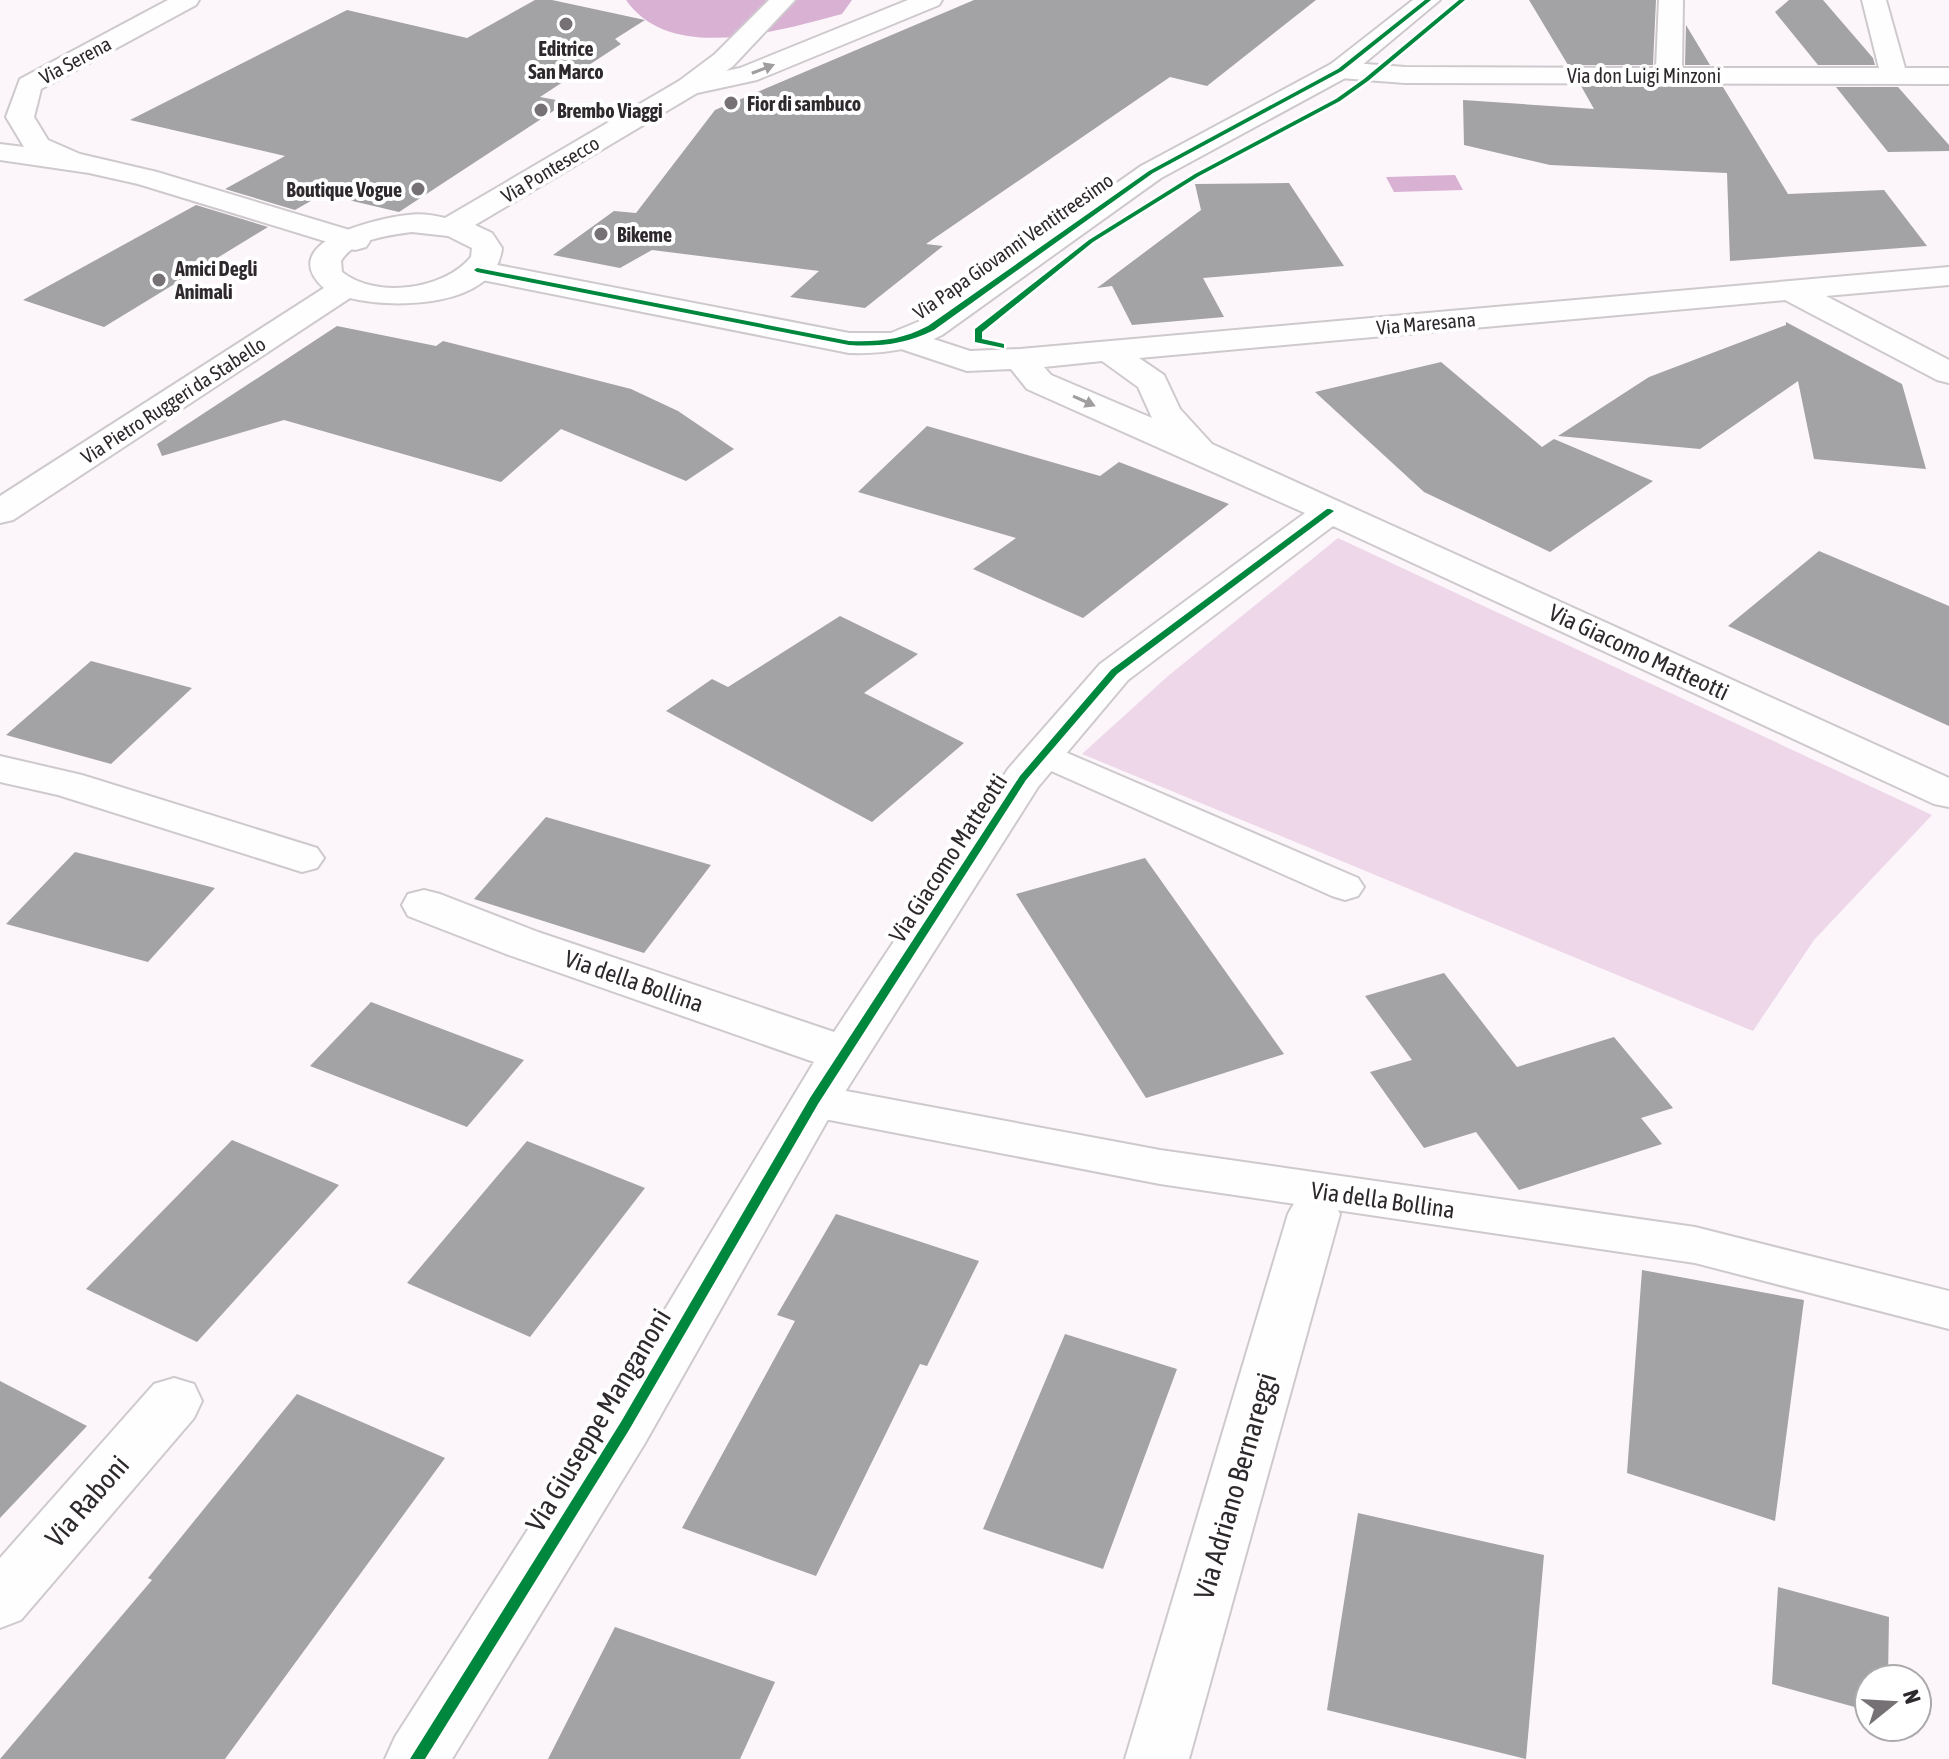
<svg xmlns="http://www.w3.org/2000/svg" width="1949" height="1759" font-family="'Asap Condensed',sans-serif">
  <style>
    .green { fill: #edd7e9 }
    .water { fill: #d9b1d3 }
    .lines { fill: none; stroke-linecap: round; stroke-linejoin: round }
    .river { fill: #d9b1d3; fill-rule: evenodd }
    .building { fill: #a3a2a4 }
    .lane-casing { stroke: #cec9cd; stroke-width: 4 }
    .street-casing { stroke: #cec9cd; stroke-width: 4 }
    .secondary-casing { stroke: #cec9cd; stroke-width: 4 }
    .primary-casing { stroke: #cec9cd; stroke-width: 4 }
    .lane { fill: #fffefe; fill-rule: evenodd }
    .street { fill: #fffefe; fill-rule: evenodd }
    .secondary { fill: #fffefe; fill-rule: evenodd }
    .primary { fill: #fffefe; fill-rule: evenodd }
    .cycleway-casing { stroke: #fff; stroke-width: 5 }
    .cycleway { fill: #00873e; fill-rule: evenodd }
    .oneway { fill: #a19ea0 }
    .poi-dot { fill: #767175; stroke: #fff; stroke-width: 3 }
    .labels { text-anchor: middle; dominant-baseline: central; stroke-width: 8; stroke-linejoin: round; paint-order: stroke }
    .far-poi-label { font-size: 20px; font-weight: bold; fill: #2e292d; stroke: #fff; text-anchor: start }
    .far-street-label { font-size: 20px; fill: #2e292d; stroke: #fff }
    .street-label { font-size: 24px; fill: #2e292d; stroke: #fff }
    .near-street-label { font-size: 28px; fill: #2e292d; stroke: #fff }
  </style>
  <rect width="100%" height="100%" fill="#fcf6fb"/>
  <path class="green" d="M1338,538L1932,815L1814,940L1753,1031L1082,754L1168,676Z"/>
  <path class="water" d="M1455,175L1463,190L1394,192L1386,177Z"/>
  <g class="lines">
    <path class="river" d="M626,0H852L842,14C781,30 671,65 626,0Z"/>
  </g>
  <path class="building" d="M535,0H552L645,20L615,39L621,44L540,97L567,102L399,212L323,194L295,210L225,189L285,156L130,120L347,10L467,38Z
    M974,0H1316L1207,86L1170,77L926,244L943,246L865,308L790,297L819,271L652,250L620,268L553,255L614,211L636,213L715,110Z
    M1529,0H1656L1653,65H1568Z
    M1789,0H1823L1873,58L1875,65H1818L1775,12Z
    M1686,25L1710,65H1685Z
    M1581,86L1723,87L1788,194L1884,190L1927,246L1730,261L1727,173L1550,165L1464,145L1463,100L1594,109Z
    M1836,87H1898L1949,145V151L1888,152Z
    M1289,183L1344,266L1203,278L1224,317L1132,325L1112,286L1097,288L1201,210L1195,184Z
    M196,205L268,227L104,327L23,300Z
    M1786,322L1902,384L1926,469L1814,459L1798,381L1700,449L1558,436L1649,377L1786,325Z
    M337,326L436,346L443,341L631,389L678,411L734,449L686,481L561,429L501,482L284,420L162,456L157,444Z
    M1441,362L1542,447L1554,439L1653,481L1550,552L1424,492L1315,392Z
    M927,426L1100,476L1119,462L1229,504L1083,618L973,569L1016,538L858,492Z
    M1819,551L1949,606V726L1728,626Z
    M840,616L918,654L864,693L964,743L872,822L666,711L712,679L728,687Z
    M91,661L192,688L111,764L6,735Z
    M546,817L711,865L644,953L474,899Z
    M75,852L215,888L148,962L6,924Z
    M1145,858L1284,1054L1146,1098L1016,894Z
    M1444,973L1517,1067L1614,1037L1673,1108L1641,1118L1662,1144L1519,1190L1476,1132L1424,1148L1370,1072L1412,1060L1365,996Z
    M371,1002L524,1060L467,1127L310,1066Z
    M232,1140L339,1185L197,1342L86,1289Z
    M527,1141L645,1188L530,1337L407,1283Z
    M836,1214L979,1261L927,1366L920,1364L816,1576L682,1528L795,1321L777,1315Z
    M1642,1270L1804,1300L1775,1521L1627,1473Z
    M1065,1334L1177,1369L1103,1569L983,1529Z
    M0,1381L87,1426L0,1518Z
    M297,1394L445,1458L225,1759H0L152,1580L148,1578Z
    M1358,1513L1544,1555L1526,1759L1327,1710Z
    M1778,1587L1889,1617L1888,1679H1869V1711L1772,1684Z
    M615,1627L775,1682L740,1759H548Z"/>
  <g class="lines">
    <defs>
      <path id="lane" d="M1044,743L1358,878L1364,887L1358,896L1345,900L1332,896L1031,762L1026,754L1031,746Z
        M814,1085L1160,1150L1695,1227L1949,1291V1329L1695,1263L1160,1184L814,1117L799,1112L793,1101L799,1090Z"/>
      <path id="street" d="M168,0H199L196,5L41,89L34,117L48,140L80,154L157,172L366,235L370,241L366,247L355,250L344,247L138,184L89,173L0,160V144L24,147L6,117L20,79Z
        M908,0H942L939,5L757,80L688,95L679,93L675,87L679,81L740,68Z
        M1659,0H1683L1682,68H1879L1862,0H1886L1905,68H1949V84L1405,83L1340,78L1331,76L1327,70L1331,64L1340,62L1405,67L1656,68Z
        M1949,267V285L1826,296L1949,360V383L1937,380L1785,300L1139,358L1164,375L1180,409L1212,444L1949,778V807L1934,804L1333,526L1128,680L1038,787L831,1114L645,1443L452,1759H385L395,1737L605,1409L814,1062L506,954L408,916L402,905L408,894L424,890L440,894L538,932L834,1032L1008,769L1100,664L1305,513L1027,389L1011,369L967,371L895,347L890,340L895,333L906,330L970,351L1020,349ZM1102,361L1138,387L1152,418L1051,375L1044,367Z
        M0,756L82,775L317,848L324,858L317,868L302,872L58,795L0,782Z
        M1314,1194L1332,1200L1340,1214L1189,1759H1125L1288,1214L1296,1200Z
        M174,1378L194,1384L202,1401L194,1418L21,1620L0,1628V1558L154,1384Z"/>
      <path id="secondary" d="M1413,0H1440L1349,76L1161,178L942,335C913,350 882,354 849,353L477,279L466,277L462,270L466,263L477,261L849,333H891L920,321L1141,166L1331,64Z"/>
      <path id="primary" d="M769,0H795L733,66L697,93L475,225L492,233L502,248C496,308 393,309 350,298L13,520L0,523V496L324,288C273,242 378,218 408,215C420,213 433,215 445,218L679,81L715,54ZM412,232L448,236L472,248L471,257C444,290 376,299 342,272L341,261C354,239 389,235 412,232Z"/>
    </defs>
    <use href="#lane" class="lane-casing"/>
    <use href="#street" class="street-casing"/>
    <use href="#secondary" class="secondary-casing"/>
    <use href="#primary" class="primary-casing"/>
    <use href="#lane" class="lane"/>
    <use href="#street" class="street"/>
    <use href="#secondary" class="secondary"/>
    <use href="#primary" class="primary"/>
    <defs>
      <path id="cycleway" d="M1425,0H1431L1342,71L1153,173L934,330C906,344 880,347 849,345L477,272L474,270L477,268L849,341C878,342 902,340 928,326L1149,171L1338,69Z
        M1459,0H1465L1368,81L1340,101L1199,176L1093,242L982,332V339L1004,344V348L975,342V329L1089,240L1195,174L1336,99L1364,79Z
        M1327,509H1330L1334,511L1117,674L1026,780L818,1104L629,1430L425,1759H410L621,1422L810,1098L1020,776L1111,670Z"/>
    </defs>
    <use href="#cycleway" class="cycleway-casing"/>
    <use href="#cycleway" class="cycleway"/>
  </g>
  <defs><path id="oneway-solid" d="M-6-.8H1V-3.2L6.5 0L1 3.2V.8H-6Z" transform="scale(2)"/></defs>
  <g class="oneway">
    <use href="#oneway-solid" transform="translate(763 69) rotate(-21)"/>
    <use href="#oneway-solid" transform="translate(1084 401) rotate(24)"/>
  </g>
  <g class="poi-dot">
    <circle cx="566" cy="24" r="8"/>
    <circle cx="731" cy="103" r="8"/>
    <circle cx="541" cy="110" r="8"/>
    <circle cx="418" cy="189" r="8"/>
    <circle cx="601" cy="234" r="8"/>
    <circle cx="159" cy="280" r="8"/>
  </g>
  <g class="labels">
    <g class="far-poi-label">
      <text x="566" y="48" text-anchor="middle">Editrice<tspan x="566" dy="23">San Marco</tspan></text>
      <text x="747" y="103">Fior di sambuco</text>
      <text x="557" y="110">Brembo Viaggi</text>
      <text x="402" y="189" text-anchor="end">Boutique Vogue</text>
      <text x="617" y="234">Bikeme</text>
      <text x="175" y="268">Amici Degli<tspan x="175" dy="23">Animali</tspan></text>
    </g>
    <g class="far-street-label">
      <text transform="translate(75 60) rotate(-28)">Via Serena</text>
      <text x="1644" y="75">Via don Luigi Minzoni</text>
      <text transform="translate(550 169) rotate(-31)">Via Pontesecco</text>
      <text transform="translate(1013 246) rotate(-35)">Via Papa Giovanni Ventitreesimo</text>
      <text transform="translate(1426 323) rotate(-5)">Via Maresana</text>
      <text transform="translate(173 400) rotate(-33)">Via Pietro Ruggeri da Stabello</text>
    </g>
    <g class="street-label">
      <text transform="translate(1639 652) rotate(25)">Via Giacomo Matteotti</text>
      <text transform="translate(948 858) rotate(-57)">Via Giacomo Matteotti</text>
      <text transform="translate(634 981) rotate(19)">Via della Bollina</text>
      <text transform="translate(1383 1200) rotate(8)">Via della Bollina</text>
    </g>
    <g class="near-street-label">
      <text transform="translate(598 1420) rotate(-59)">Via Giuseppe Manganoni</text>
      <text transform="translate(1235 1486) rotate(-74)">Via Adriano Bernareggi</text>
      <text transform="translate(87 1501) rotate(-49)">Via Raboni</text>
    </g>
  </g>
  <g transform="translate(1893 1703) rotate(72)"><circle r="38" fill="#ffffff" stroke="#aba9ab" stroke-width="2"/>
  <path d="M0-6L14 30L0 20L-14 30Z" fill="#767175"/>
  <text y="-12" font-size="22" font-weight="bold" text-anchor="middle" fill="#2e292d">N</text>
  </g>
</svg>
